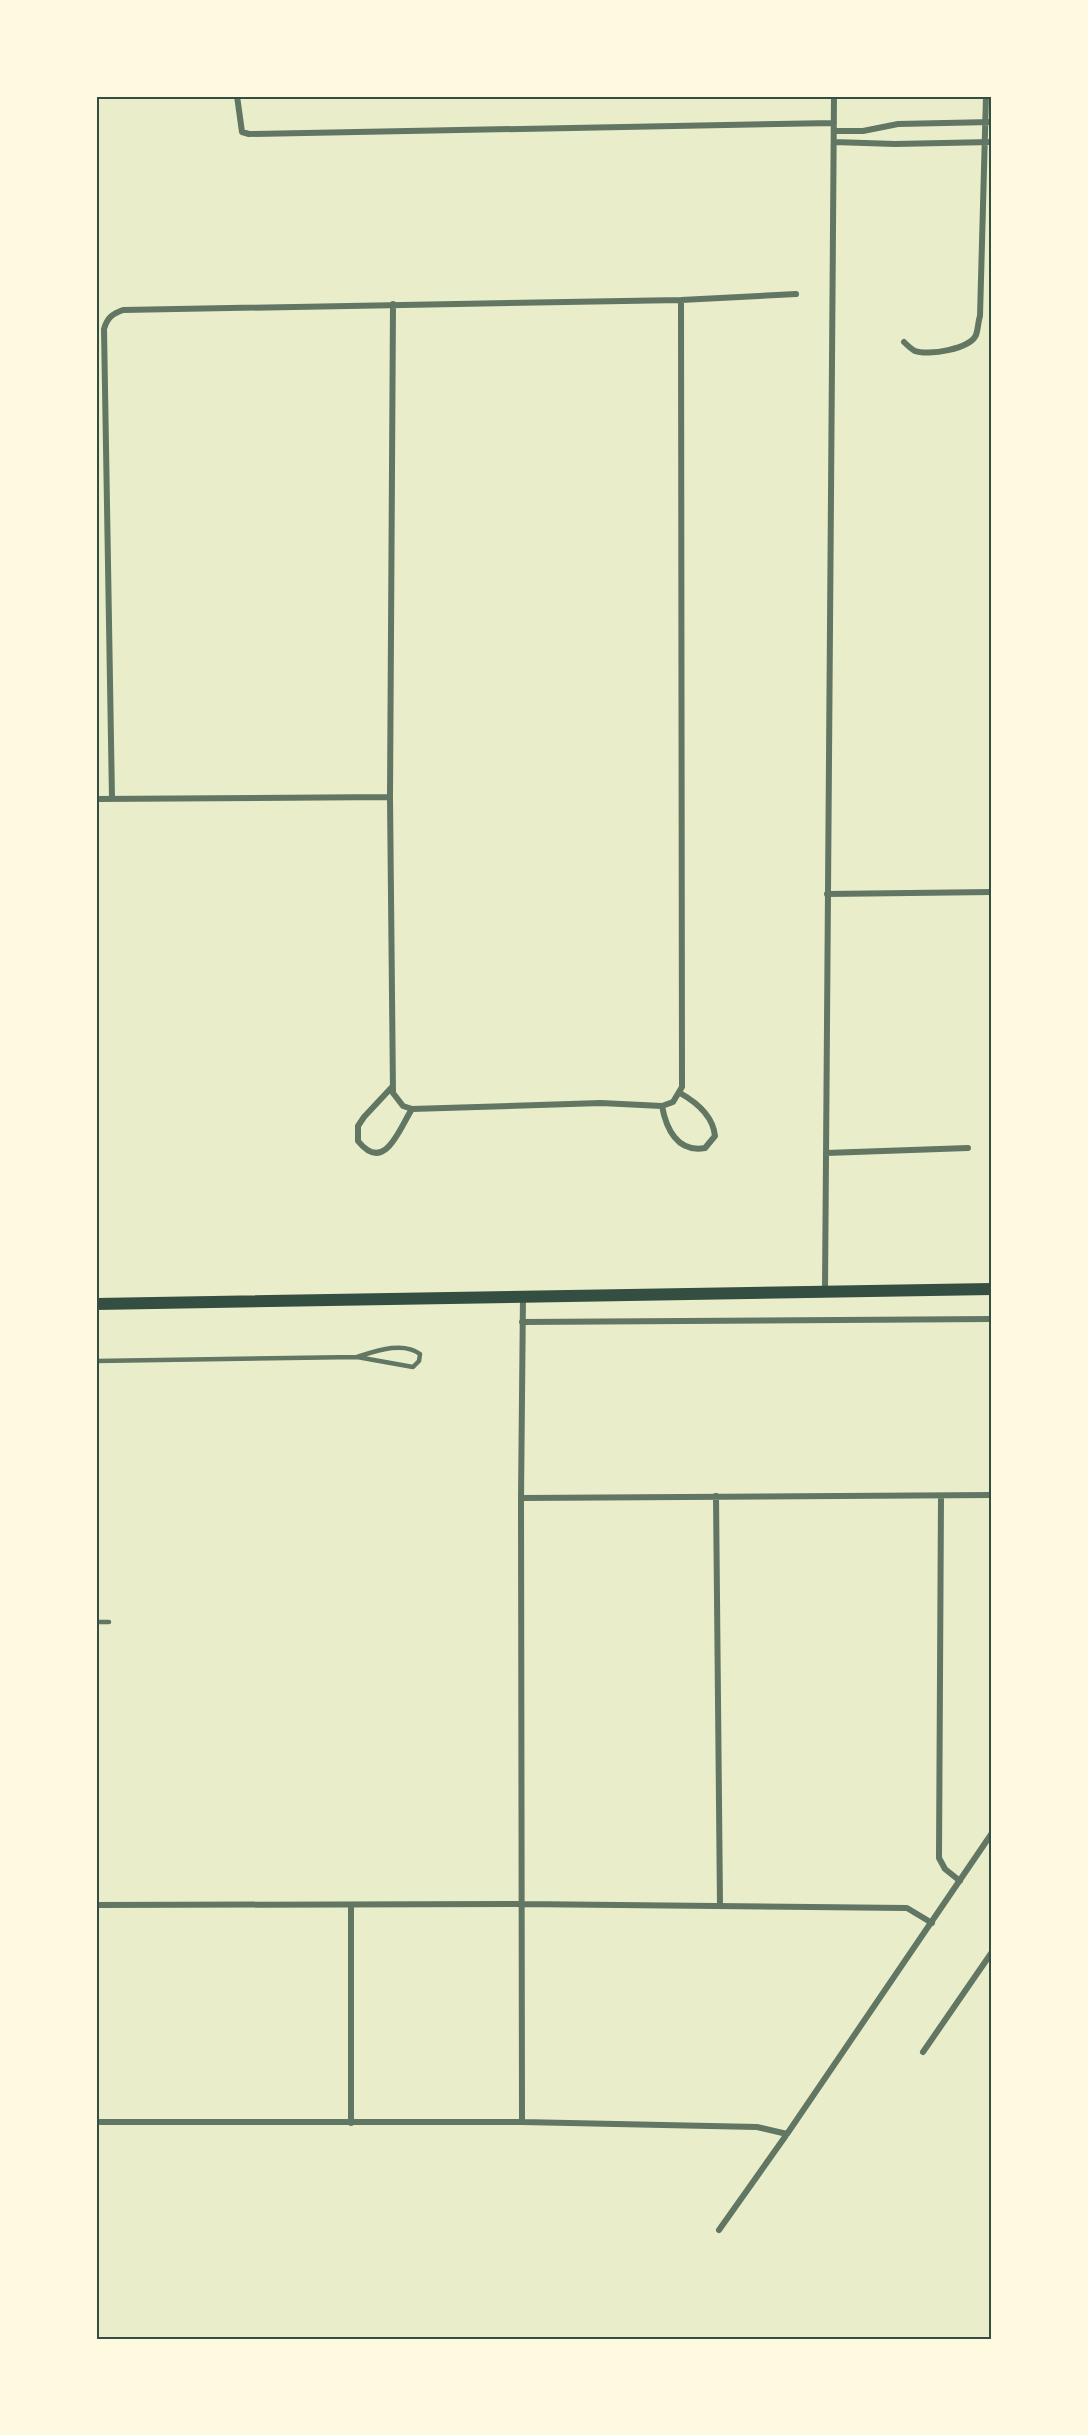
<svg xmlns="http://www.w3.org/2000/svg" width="1088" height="2435" font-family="'Zilla Slab',serif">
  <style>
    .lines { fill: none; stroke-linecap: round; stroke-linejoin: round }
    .service { stroke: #617663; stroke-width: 4.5 }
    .minor { stroke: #617663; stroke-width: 6 }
    .secondary { stroke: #344e41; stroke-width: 12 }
    .neatline { fill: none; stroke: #344e41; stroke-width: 2 }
  </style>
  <rect width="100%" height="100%" fill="#e9edc9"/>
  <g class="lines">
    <path class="service" d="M96,1361L357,1357L413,1367L419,1361L420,1354C403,1341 376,1351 357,1357
      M96,1622H109"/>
    <path class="minor" d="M237,96L242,132L249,134L834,123
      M834,131H863L898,124L992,122
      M834,142L895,144L992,142
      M393,304L390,797L393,1093L403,1106L412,1109L601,1103L662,1106L673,1102L682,1087L681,300
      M904,342C907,345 911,349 915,351C928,356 970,349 976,335C978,330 978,322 980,316L986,96
      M96,799L390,797
      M112,799L104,329C107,318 112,314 123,310L681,300L796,294
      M827,894L992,892
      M392,1087L364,1117L358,1126V1141C385,1175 400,1127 412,1109
      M662,1106C666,1128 677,1153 705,1148L715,1136C713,1115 696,1102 680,1093
      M826,1153L968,1148
      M825,1290L834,96
      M522,1322L992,1319
      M716,1496L720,1905
      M941,1496L939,1858L945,1869L960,1881
      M521,1498L992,1495
      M96,1905L521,1904L907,1908L932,1923
      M923,2052L992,1952
      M96,2122H522L757,2127L787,2134
      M522,2122L521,1498L523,1296
      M351,2123V1905
      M719,2230L787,2134L992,1833"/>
    <path class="secondary" d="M96,1304L992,1289"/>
  </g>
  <rect width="1088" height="2435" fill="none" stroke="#fefae0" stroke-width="195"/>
  <rect x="98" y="98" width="892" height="2240" class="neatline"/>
</svg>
